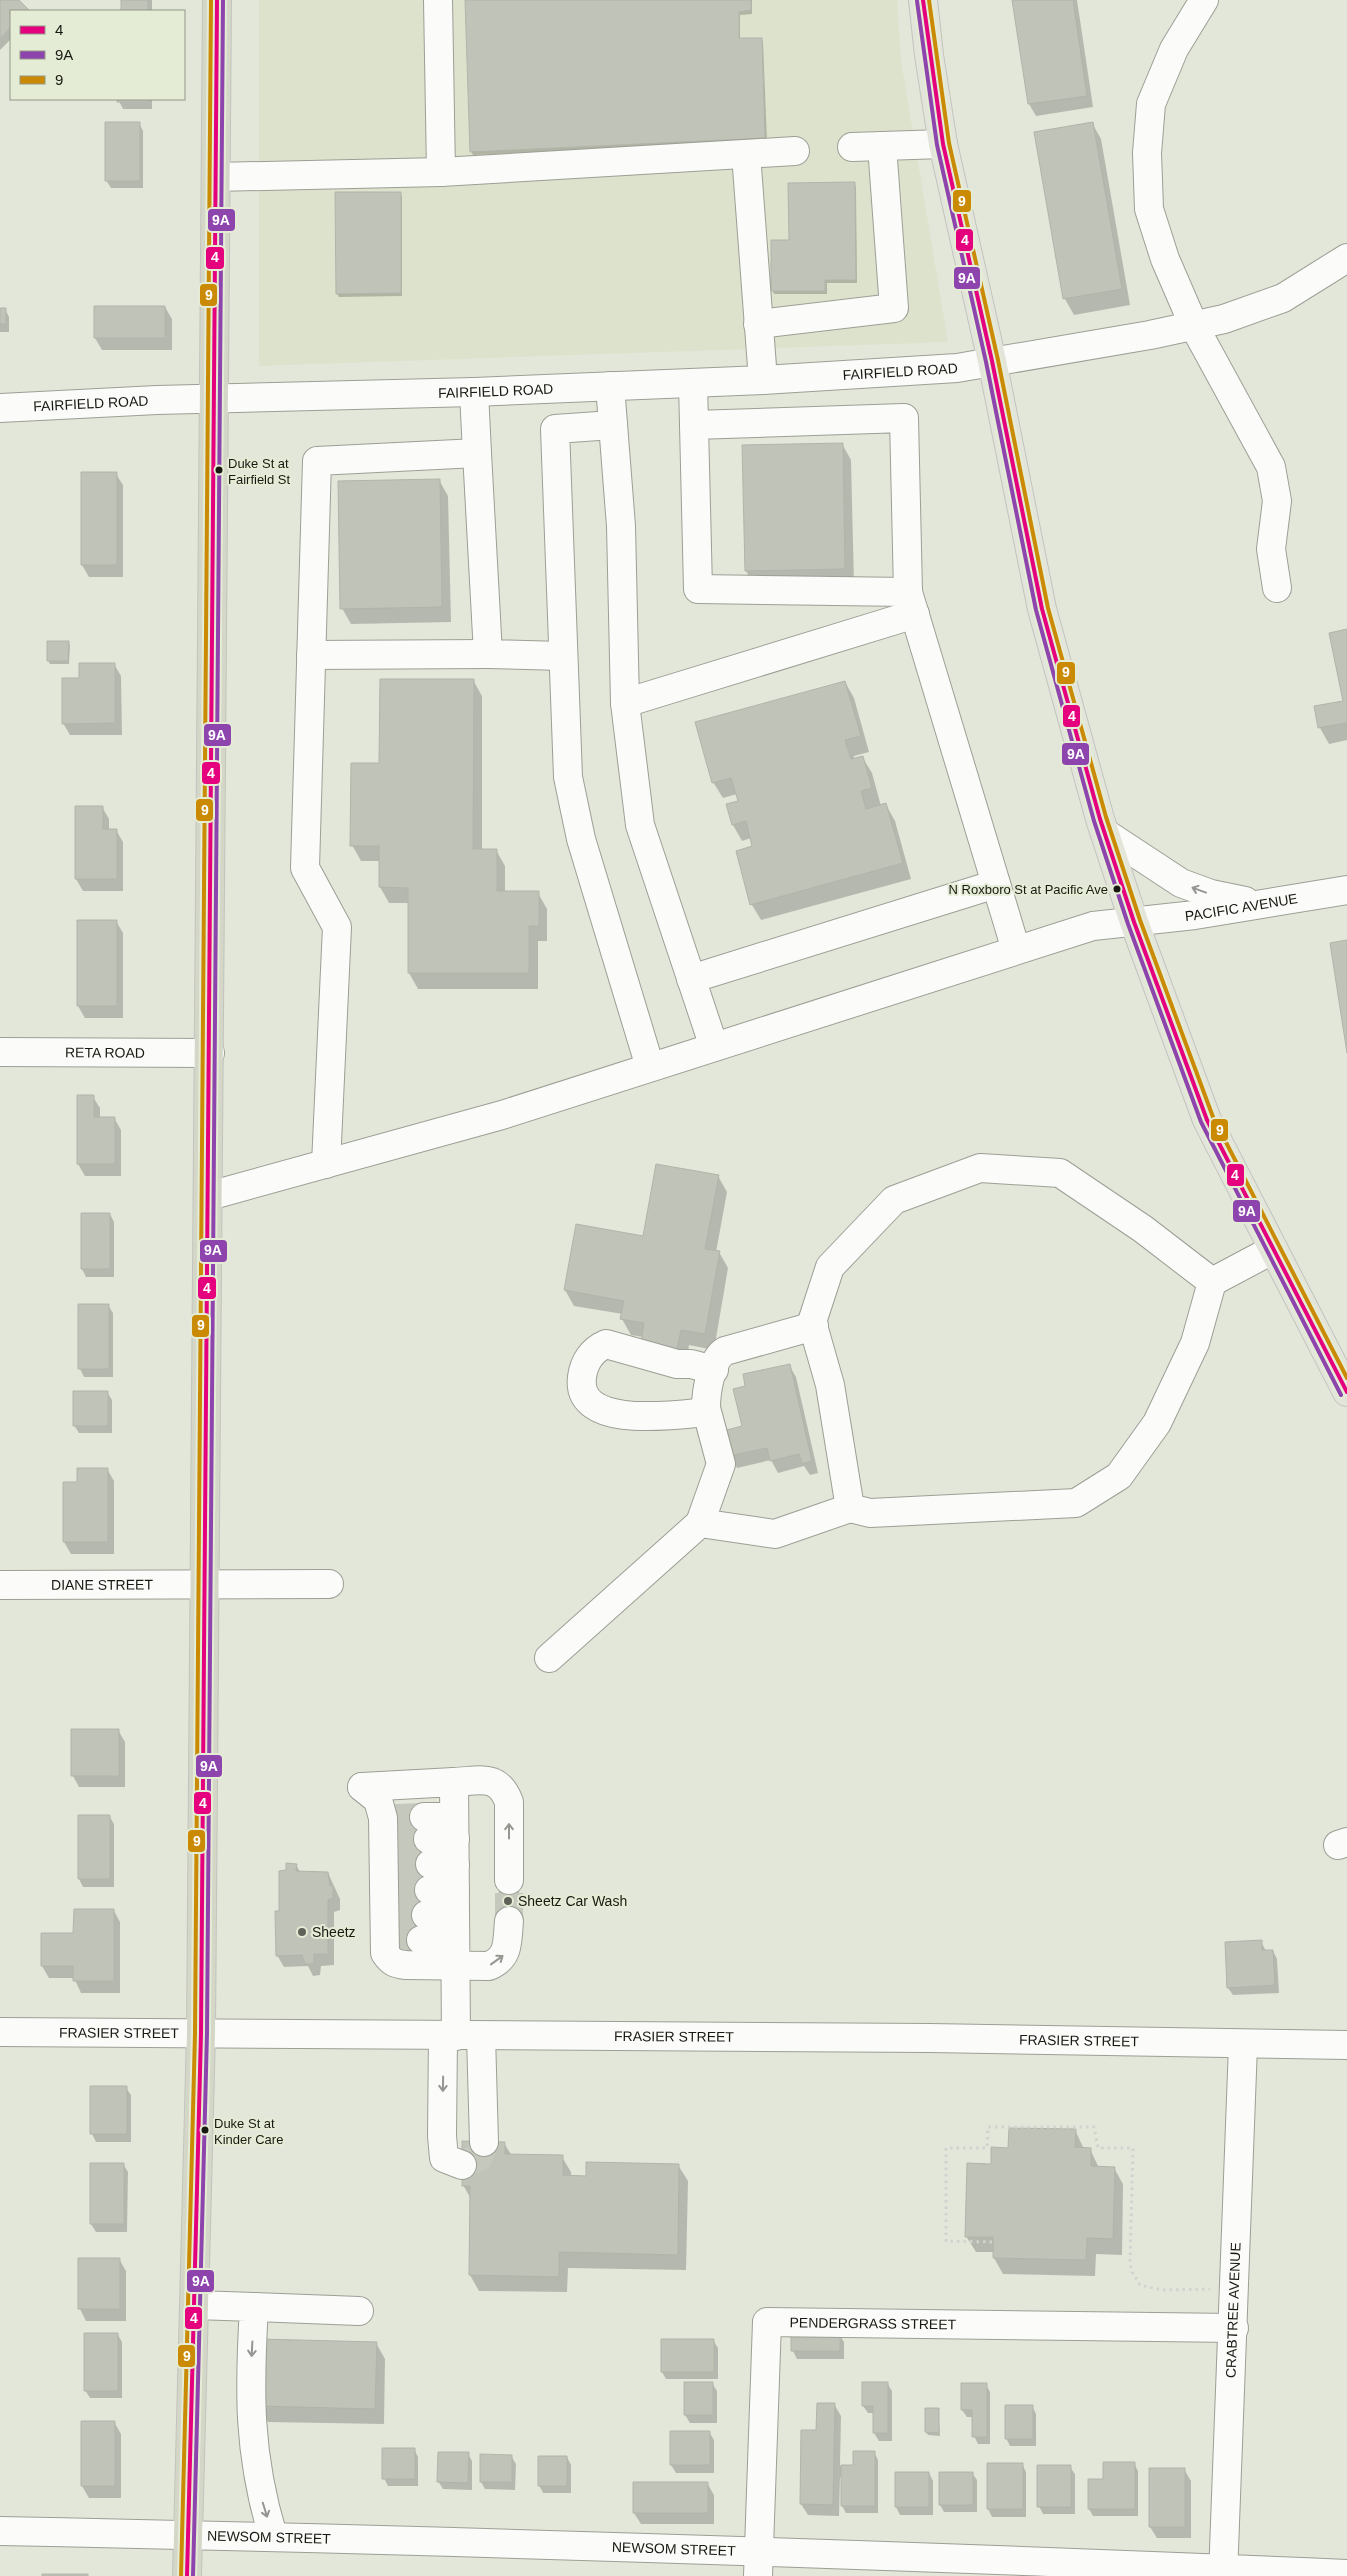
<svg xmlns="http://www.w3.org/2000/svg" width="1347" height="2576" font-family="Arial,sans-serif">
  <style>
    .built { fill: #dce2cc }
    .shadow { fill: #0003 }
    .building { fill: #c0c3b8; stroke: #b2b4ab }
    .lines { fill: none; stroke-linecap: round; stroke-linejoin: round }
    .minor-tunnel { stroke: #c5c8bc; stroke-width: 28; stroke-dasharray: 28 14; stroke-linecap: butt }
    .minor-casing { stroke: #9c9f95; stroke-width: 30 }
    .major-casing { stroke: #c2c4be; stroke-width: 30 }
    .highway-casing { stroke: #c2c4be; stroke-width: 30 }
    .path { stroke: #d1d3cf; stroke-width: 3; stroke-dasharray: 2.5 4; stroke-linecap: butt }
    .minor { stroke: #fbfbf9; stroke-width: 28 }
    .major { stroke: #e3e5db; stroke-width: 28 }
    .highway { stroke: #d4d7c7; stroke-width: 28 }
    .bus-1-casing { stroke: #e5ecd5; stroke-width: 8 }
    .bus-2-casing { stroke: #e5ecd5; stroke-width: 8 }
    .bus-3-casing { stroke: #e5ecd5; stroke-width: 8 }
    .bus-1 { stroke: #e5007d; stroke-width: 4 }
    .bus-2 { stroke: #8e44ad; stroke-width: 4 }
    .bus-3 { stroke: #ca8a04; stroke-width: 4 }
    .oneway { stroke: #959691 }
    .bus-dot { fill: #181a12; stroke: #e5ecd5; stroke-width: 2 }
    .poi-dot { fill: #5f6258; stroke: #e5ecd5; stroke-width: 2 }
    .labels { text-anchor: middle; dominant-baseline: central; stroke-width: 4; stroke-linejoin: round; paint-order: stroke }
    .bus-label { font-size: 13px; fill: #181a12; stroke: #e5ecd5; text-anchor: start }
    .street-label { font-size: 14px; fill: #181a12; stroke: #e5ecd5 }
    .poi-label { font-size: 14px; fill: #181a12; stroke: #e5ecd5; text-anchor: start }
    .line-badge { stroke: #e5ecd5; stroke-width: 2 }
    .badge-label { font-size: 14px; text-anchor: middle; font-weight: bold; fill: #fff }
  </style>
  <rect width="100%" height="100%" fill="#e3e7da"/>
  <path class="built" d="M259,0H897L901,60L948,342L259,366Z"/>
  <path class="shadow" d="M0,0H17L28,11H11V39L0,50Z
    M122,0H152V11H122Z
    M466,0H752V14L740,15V39H761L763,42L767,141L473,155L471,151Z
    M1013,0H1077L1093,107L1036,116L1029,104Z
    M118,99H152V109H123Z
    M139,123L143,131V188H111L106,180Z
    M1092,123L1101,139L1130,305L1074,315L1065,299L1036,133Z
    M854,184L856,187L857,283H827V294H774L772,290L790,241Z
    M400,193L402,197V296L339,297L337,293Z
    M165,307L172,319V350H102L95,338Z
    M0,309H5L9,317V332H0Z
    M842,444L851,460L854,584L755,586L746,571Z
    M116,474L123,485V577H89L82,565Z
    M439,480L448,496L451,622L351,624L342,608Z
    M1347,631V740L1329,744L1320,728L1344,702Z
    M68,642L70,645L69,664H50L48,660Z
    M114,664L121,676L122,735H70L63,723L80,680Z
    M473,680L482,696V850H496L505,866V893H538L547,909V941H538V989H418L409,973V903H389L380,887V861H361L352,845L381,764Z
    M845,682L854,698L869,752L854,756V759L862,757L872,773L881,806L886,805L895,821L911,879L761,920L752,905L737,852L754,847L751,838L742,841L733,825L739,802L737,794L723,798L713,782Z
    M76,807H102L109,819V830H116L123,842V891H83L76,879Z
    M78,921H116L123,933V1018H85L78,1006Z
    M93,1097L100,1108V1118H114L121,1130V1176H85L78,1164Z
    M718,1176L727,1192L716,1252H719L728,1268L714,1350L689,1345L686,1365L643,1337L631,1335L622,1319L623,1314L574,1306L565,1290L644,1238Z
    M82,1214H110L114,1222V1277H86L82,1269Z
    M80,1305H108L113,1313V1377H84L80,1369Z
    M789,1365L796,1377L818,1473L810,1475L804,1466L778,1473L771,1460L737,1468L731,1456L744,1427L747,1387Z
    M107,1392L112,1400V1433H79L74,1425Z
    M107,1469L114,1481V1554H71L64,1542V1484H78Z
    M118,1730L125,1742V1787H79L73,1776Z
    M79,1817H110L114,1824V1887H83L79,1879Z
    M296,1865L300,1872L328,1873L340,1899V1910L334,1912V1965L321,1966L320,1975L313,1976L308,1966L284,1967L277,1955L280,1912L287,1871Z
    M515,1881L519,1889L520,1929H506Z
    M114,1911L120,1922V1993H81L74,1978H49L42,1966L75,1935Z
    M1261,1942L1266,1951H1273L1277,1959L1279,1993L1233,1995L1228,1988Z
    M92,2088H126L131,2095V2142H96L92,2134Z
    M1075,2130L1084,2149H1090L1099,2168H1114L1123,2184L1122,2255L1096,2254L1095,2276L1003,2274L994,2258V2252H976L966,2236L992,2165L1010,2149Z
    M504,2143L512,2156L562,2157L571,2172V2177H587L678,2165L688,2181L686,2270L568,2268L567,2292L479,2291L470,2275L471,2199L463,2185Z
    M92,2164H123L128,2172L127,2232H96L91,2224Z
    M119,2259L126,2271V2321H86L80,2309Z
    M793,2334H839L844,2342V2359H797L793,2351Z
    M118,2335L122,2342V2398H90L85,2390Z
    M713,2340L718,2348V2379H666L662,2372Z
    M376,2343L385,2359L384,2424L268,2422L259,2406Z
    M685,2383H712L717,2391V2423H690L685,2415Z
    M887,2383L892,2391V2441H879L874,2433V2413H868L863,2406Z
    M986,2385L990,2392V2444H978L974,2436V2417H967L962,2410Z
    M834,2404L841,2416L840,2466H855L874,2452L878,2460V2513H846L842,2506V2477H840L839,2516L808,2515L801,2504L817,2432Z
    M1032,2406L1036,2414V2446H1010L1006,2438Z
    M938,2409L940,2436L928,2435L926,2432Z
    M114,2422L121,2434V2498H89L82,2486Z
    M671,2432H709L714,2440V2473H676L671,2465Z
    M414,2449L418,2457V2486H388L384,2478Z
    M468,2454L472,2461V2490L443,2489L438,2481Z
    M511,2456L516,2464L515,2490L485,2489L481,2482Z
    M567,2457L571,2465V2493H543L539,2485Z
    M1134,2463L1138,2471V2516H1093L1089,2509L1105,2480Z
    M1022,2464L1026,2472V2517H992L988,2509Z
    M1070,2467L1075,2474V2514H1043L1039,2506Z
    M1184,2469L1191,2481V2538H1157L1150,2527Z
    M896,2473H929L933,2481V2515H900L896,2507Z
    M972,2473L977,2480V2512H944L940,2505Z
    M707,2483L714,2495V2524H641L634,2513Z"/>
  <path class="building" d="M0,0H19L29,10L11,11V27L0,39Z
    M121,0H148V11H121Z
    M465,0H751V10L739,12V38H762L765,138L470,152Z
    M1012,0H1073L1087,96L1028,104Z
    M117,99H148V102H117Z
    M105,122H140V181H105Z
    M1093,122L1122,289L1063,299L1034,132Z
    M855,182L856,280H825V291H771V240H789L788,183Z
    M335,192H401V293L336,294Z
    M94,306H165V338H94Z
    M0,308H6V324H0Z
    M843,443L845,569L745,571L742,445Z
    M81,472H117V565H81Z
    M440,479L442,607L340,609L338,481Z
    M1347,629V726L1346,723L1318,728L1314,706L1343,701L1329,633Z
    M47,641H69L68,661H47Z
    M79,663H115V723L62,724V678H79Z
    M380,679H474L473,849H497V891H539V926H529V973H408V888L379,887V846H350L351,763H379Z
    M845,681L861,736L845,740L851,759L863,756L872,788L861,791L866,809L886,803L903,863L750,905L736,851L752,846L746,821L732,825L726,804L738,801L731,778L712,783L695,722Z
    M75,806H103V829H117V879H75Z
    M77,920H117V1006H77Z
    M1347,940V1053L1330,943Z
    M77,1095H94V1117H115V1164H77Z
    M656,1164L719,1175L705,1249L720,1251L705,1334L681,1330L677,1349L641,1343L644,1323L620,1319L624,1301L564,1290L576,1224L643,1236Z
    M81,1213H110V1269H81Z
    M78,1304H109V1369H78Z
    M790,1364L812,1461L802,1464L799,1454L770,1461L767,1448L729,1456L723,1431L742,1426L733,1389L745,1386L743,1374Z
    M73,1391H108V1426H73Z
    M77,1468H108V1542H63V1482H77Z
    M71,1729H119V1776H71Z
    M78,1815H110V1879H78Z
    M286,1863L297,1864L296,1871L328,1872L330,1886H333V1898L328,1900V1954H314V1964H305L302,1955L276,1956L275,1911H279V1871L286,1870Z
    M499,1880H516L517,1921L500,1922Z
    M74,1909H114V1981H73V1966H41V1933H73Z
    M1262,1940V1950H1273L1275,1985L1227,1988L1225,1942Z
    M90,2086H127V2134H90Z
    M1009,2128L1076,2129L1075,2147L1091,2148V2166L1115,2167L1113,2239L1087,2238L1086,2260L993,2258V2237H965L967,2163L991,2164V2147L1008,2148Z
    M462,2141L505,2142V2154L563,2155V2175L586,2176V2162L679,2164L678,2255L559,2252V2277L469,2275L470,2186H462Z
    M90,2163H124V2224H90Z
    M78,2258H120V2309H78Z
    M84,2333H118V2391H84Z
    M791,2333H840V2351H791Z
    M259,2339L377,2342L375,2409L257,2406Z
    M661,2339H714V2372H661Z
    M684,2382H713V2415H684Z
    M862,2382H888V2433H873V2406H862Z
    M961,2383H987V2437H972V2410H961Z
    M817,2403H835L833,2505L800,2504L801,2430H816Z
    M1005,2405H1033V2439H1005Z
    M925,2408H939V2433L925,2432Z
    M81,2421H115V2486H81Z
    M670,2431H710V2465H670Z
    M382,2448H415V2479H382Z
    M853,2451H875V2506H841V2465H853Z
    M438,2452H469L468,2483L437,2482Z
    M480,2454L512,2455V2482H480Z
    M538,2456H567V2486H538Z
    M1103,2462H1135V2509H1088V2479H1103Z
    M987,2463H1023V2509H987Z
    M1037,2465H1071V2507H1037Z
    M1149,2468H1185V2527H1149Z
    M895,2472H929V2507H895Z
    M939,2472H973V2505H939Z
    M633,2482H708V2513H633Z
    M42,2574H88V2576H42Z"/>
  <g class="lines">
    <path class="minor-tunnel" d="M395,1818L424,1817
      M395,1840L428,1839
      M395,1865L430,1864
      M396,1889L429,1890
      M396,1915H426
      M509,1921V1880
      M396,1940H421
      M462,2165L479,2157L484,2142"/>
    <defs>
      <g id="minor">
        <path d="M438,0L441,172L795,151"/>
        <path d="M1204,0L1174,49L1151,104L1147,153L1149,209L1165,259L1194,326L1271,467L1277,501L1271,549L1277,588"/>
        <path d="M852,147L943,144"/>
        <path d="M746,154L763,380"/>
        <path d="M216,177L441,172"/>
        <path d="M758,324L894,308L882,146"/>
        <path d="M693,383L694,425L904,418L908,592L1016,950"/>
        <path d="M610,386L621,526L625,703L640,825L714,1047"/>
        <path id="s1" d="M0,408L157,400L474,392L763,380L957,368L1150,335L1224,319L1283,298L1347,258"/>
        <path d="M613,425L555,429L568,777L581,839L650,1067"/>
        <path d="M694,425L698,589L908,592"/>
        <path d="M477,453L488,654L563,656"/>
        <path d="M311,655L488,654"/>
        <path d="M625,703L915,614"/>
        <path d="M1105,833L1181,883L1211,894L1245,901"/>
        <path d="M691,979L996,884"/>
        <path id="s2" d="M0,1052L210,1053"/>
        <path d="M326,1164L337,927L305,868L317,461L477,453L474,392"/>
        <path id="s3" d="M209,1196L502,1115L1093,926L1195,915L1347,890"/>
        <path d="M1212,1282L1143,1229L1060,1173L980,1168L894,1200L830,1267L812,1322L830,1385L850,1508L870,1513L1076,1503L1119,1476L1157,1423L1195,1343L1212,1282L1272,1250"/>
        <path d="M706,1412C675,1415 575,1430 582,1377C584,1362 592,1350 606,1344L677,1364H691L714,1370"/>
        <path d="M700,1523L721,1464L706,1408C706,1392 711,1359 725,1351L814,1326"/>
        <path id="s4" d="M0,1585L329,1584"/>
        <path d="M549,1658L700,1523L775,1534L850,1508"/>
        <path d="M454,1782C480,1781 498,1773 509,1802V1880"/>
        <path d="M362,1787L454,1782L456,2036"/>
        <path d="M362,1787L378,1800L383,1818L385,1953C391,1962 395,1964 406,1965L489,1966C510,1957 507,1941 509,1921"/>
        <path d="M424,1817H454"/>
        <path d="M428,1839H455"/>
        <path d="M1338,1845L1347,1842"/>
        <path d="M430,1864L455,1865"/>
        <path d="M429,1890H455"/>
        <path d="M426,1915L455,1914"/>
        <path d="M421,1940L455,1941"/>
        <path id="s5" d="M0,2032L930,2038L1347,2045"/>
        <path d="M443,2036L442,2136L444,2158L462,2165"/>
        <path d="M481,2036L484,2142"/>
        <path d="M195,2305L254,2307C249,2391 248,2454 273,2536"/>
        <path d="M254,2307L359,2311"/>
        <path id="s6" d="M0,2531C449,2540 898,2555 1347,2574"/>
        <path id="s7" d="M758,2576L767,2322L1234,2328"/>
        <path id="s8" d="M1223,2576L1243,2045"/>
      </g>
      <path id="major" d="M923,0L929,55L943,144L992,361L1042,609L1100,819L1134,922L1207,1120L1347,1392"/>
      <path id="highway" d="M187,2576L201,2033L217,0"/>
    </defs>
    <use href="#minor" class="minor-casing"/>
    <use href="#major" class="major-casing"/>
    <use href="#highway" class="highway-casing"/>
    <path class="path" d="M992,2242L946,2241V2148H987L988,2127H1094L1098,2148H1133L1130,2263L1132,2272L1140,2285L1162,2290L1210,2289"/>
    <use href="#minor" class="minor"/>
    <use href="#major" class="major"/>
    <use href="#highway" class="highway"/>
    <defs>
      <path id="bus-1" d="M923,0L943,144L992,361L1042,609L1100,819L1134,922L1207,1120L1347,1392
        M187,2576L201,2033L217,0"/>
      <path id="bus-2" d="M917,1L937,145L986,362L1036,610L1094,821L1128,924L1201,1122L1341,1395
        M193,2576L207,2033L223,0"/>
      <path id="bus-3" d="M929,0L949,143L998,360L1048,608L1106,817L1140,920L1213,1117L1347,1378
        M181,2576L195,2033L211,0"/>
    </defs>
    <use href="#bus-1" class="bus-1-casing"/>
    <use href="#bus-2" class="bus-2-casing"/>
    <use href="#bus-3" class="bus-3-casing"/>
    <use href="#bus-1" class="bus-1"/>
    <use href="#bus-2" class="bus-2"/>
    <use href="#bus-3" class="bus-3"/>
  </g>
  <defs><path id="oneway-shaft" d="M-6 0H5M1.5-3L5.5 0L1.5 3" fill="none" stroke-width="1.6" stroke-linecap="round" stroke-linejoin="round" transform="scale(1.25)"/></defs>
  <g class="oneway">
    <use href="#oneway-shaft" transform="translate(1199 890) rotate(-160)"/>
    <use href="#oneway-shaft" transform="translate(509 1831) rotate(-90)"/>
    <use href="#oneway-shaft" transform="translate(497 1960) rotate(-36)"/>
    <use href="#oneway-shaft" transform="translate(443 2084) rotate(91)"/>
    <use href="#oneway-shaft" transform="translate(252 2349) rotate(93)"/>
    <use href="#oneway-shaft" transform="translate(265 2510) rotate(73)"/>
  </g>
  <g class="bus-dot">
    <circle cx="219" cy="470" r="4.5"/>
    <circle cx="1117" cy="889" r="4.5"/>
    <circle cx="205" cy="2130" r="4.5"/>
  </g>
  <g class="poi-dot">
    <circle cx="508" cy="1901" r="5"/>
    <circle cx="302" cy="1932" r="5"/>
  </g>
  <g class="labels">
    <g class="bus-label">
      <text x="228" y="463">Duke St at<tspan x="228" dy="16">Fairfield St</tspan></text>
      <text x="1108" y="889" text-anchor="end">N Roxboro St at Pacific Ave</text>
      <text x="214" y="2123">Duke St at<tspan x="214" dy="16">Kinder Care</tspan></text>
    </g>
    <g class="street-label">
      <text stroke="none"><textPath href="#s1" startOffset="901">FAIRFIELD ROAD</textPath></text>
      <text stroke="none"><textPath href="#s1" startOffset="496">FAIRFIELD ROAD</textPath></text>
      <text stroke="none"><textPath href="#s1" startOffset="91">FAIRFIELD ROAD</textPath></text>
      <text stroke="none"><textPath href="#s3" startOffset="1074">PACIFIC AVENUE</textPath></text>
      <text stroke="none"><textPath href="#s2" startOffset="105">RETA ROAD</textPath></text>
      <text stroke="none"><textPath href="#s4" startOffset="102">DIANE STREET</textPath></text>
      <text stroke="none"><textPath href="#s5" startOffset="119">FRASIER STREET</textPath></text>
      <text stroke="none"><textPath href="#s5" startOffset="674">FRASIER STREET</textPath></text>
      <text stroke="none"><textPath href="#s5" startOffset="1079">FRASIER STREET</textPath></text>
      <text stroke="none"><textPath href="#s8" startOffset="266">CRABTREE AVENUE</textPath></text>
      <text stroke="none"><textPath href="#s7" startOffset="360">PENDERGRASS STREET</textPath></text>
      <text stroke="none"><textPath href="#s6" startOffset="269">NEWSOM STREET</textPath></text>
      <text stroke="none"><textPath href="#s6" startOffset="674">NEWSOM STREET</textPath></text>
    </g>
    <g class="poi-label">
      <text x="518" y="1901">Sheetz Car Wash</text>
      <text x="312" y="1932">Sheetz</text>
    </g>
  </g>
  <g class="line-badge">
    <rect x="952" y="189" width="20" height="24" rx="5" fill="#ca8a04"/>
    <rect x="207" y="208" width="29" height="24" rx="5" fill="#8e44ad"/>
    <rect x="955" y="228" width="19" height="24" rx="5" fill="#e5007d"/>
    <rect x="205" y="246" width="20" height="24" rx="5" fill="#e5007d"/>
    <rect x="953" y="266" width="28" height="24" rx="5" fill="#8e44ad"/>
    <rect x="199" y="283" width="19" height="24" rx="5" fill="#ca8a04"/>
    <rect x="1056" y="661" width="20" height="24" rx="5" fill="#ca8a04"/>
    <rect x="1062" y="704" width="19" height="24" rx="5" fill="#e5007d"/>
    <rect x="203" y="723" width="29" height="24" rx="5" fill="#8e44ad"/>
    <rect x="1061" y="742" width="29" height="24" rx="5" fill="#8e44ad"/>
    <rect x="201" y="761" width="20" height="24" rx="5" fill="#e5007d"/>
    <rect x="195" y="798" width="19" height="24" rx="5" fill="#ca8a04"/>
    <rect x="1210" y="1118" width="19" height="24" rx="5" fill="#ca8a04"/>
    <rect x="1226" y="1163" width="19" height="24" rx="5" fill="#e5007d"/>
    <rect x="1232" y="1199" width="29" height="24" rx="5" fill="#8e44ad"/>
    <rect x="199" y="1239" width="29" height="24" rx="5" fill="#8e44ad"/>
    <rect x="197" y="1276" width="20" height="24" rx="5" fill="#e5007d"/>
    <rect x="191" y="1314" width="19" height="24" rx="5" fill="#ca8a04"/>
    <rect x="195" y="1754" width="28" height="24" rx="5" fill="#8e44ad"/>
    <rect x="193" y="1791" width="19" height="24" rx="5" fill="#e5007d"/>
    <rect x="187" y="1829" width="19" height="24" rx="5" fill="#ca8a04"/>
    <rect x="186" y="2269" width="29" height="24" rx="5" fill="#8e44ad"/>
    <rect x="184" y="2306" width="19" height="24" rx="5" fill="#e5007d"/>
    <rect x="177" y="2344" width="19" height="24" rx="5" fill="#ca8a04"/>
  </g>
  <g class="badge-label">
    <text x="962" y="206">9</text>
    <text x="221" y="225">9A</text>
    <text x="965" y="245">4</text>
    <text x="215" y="262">4</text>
    <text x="967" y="283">9A</text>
    <text x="209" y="300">9</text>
    <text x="1066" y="677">9</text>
    <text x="1072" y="721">4</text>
    <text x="217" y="740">9A</text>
    <text x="1076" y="759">9A</text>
    <text x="211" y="778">4</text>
    <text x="205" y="815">9</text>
    <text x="1220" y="1135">9</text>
    <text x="1235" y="1180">4</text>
    <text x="1247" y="1216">9A</text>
    <text x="213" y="1255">9A</text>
    <text x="207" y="1293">4</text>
    <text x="201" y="1330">9</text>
    <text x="209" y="1771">9A</text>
    <text x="203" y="1808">4</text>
    <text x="197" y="1846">9</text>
    <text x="201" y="2286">9A</text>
    <text x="194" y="2323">4</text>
    <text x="187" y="2361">9</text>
  </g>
  <rect x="10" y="10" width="175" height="90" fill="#e5ecd5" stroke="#939887"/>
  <rect x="20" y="26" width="25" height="8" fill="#e5007d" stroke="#939887"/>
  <text x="55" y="35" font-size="15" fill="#181a12">4</text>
  <rect x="20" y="51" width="25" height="8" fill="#8e44ad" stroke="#939887"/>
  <text x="55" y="60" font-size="15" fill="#181a12">9A</text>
  <rect x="20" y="76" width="25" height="8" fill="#ca8a04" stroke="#939887"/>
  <text x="55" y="85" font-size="15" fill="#181a12">9</text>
</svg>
